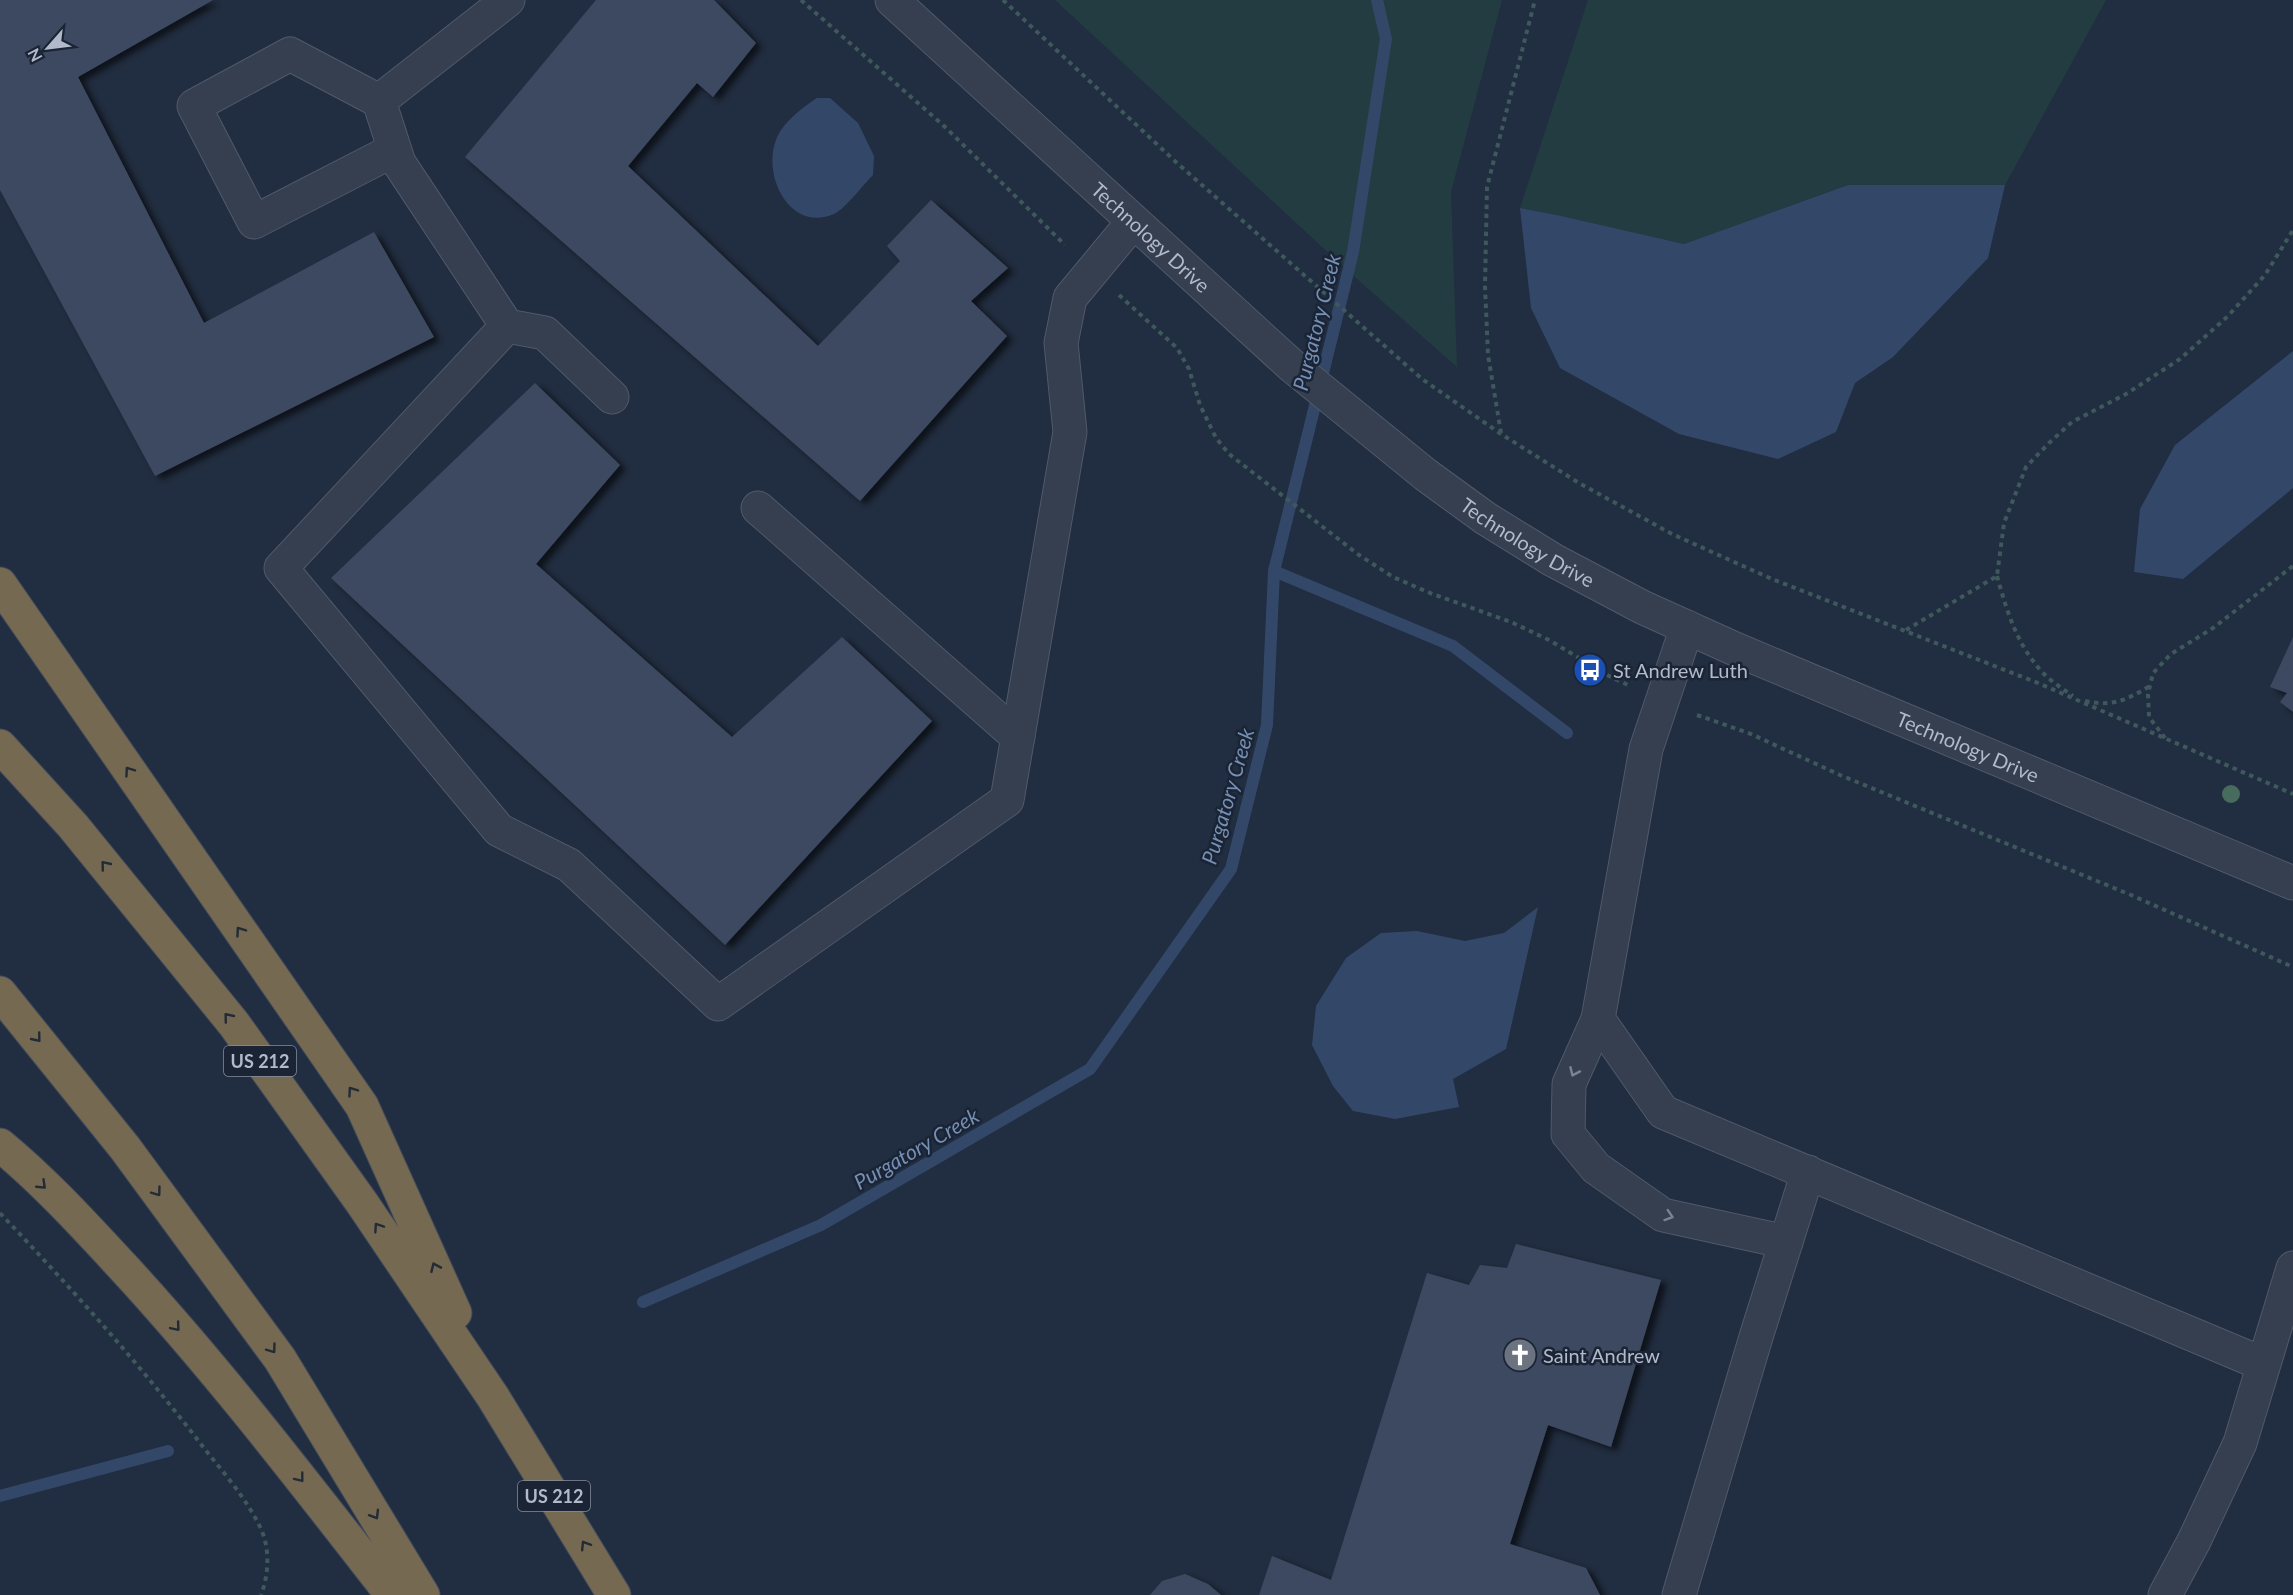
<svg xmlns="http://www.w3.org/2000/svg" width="2293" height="1595" font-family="Lato,sans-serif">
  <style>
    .green { fill: #233c41 }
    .water { fill: #334869 }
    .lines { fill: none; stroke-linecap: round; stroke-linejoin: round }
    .stream { stroke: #334869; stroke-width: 12 }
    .building { fill: #3d4a60; filter: url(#shadow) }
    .minor-casing { stroke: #505a6a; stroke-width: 35 }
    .highway-casing { stroke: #404a5a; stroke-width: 35 }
    .path { stroke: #3e585b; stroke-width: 4; stroke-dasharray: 4.5 4.5; stroke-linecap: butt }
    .minor { stroke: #353f4f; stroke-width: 33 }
    .highway { stroke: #766951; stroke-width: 33 }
    .tree { fill: #476b5d }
    .oneway { stroke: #232b37 }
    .oneway2 { stroke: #798393 }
    .labels { text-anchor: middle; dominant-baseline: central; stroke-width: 5; stroke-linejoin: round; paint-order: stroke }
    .shield { fill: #1a2434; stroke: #848d9e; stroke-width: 1.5 }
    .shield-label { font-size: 18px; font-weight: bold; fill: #b1bacb }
    .street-label { font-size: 20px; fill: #b1bacb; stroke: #1a2434 }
    .poi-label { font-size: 20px; fill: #b1bacb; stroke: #1a2434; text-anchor: start }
    .water-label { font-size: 21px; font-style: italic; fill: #758fb5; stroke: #1a2434 }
  </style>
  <defs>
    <filter id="shadow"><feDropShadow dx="6" dy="4" stdDeviation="3" flood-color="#0009"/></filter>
  </defs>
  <rect width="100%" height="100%" fill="#212d40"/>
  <path class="green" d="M1055,0H1502L1451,192L1457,367L1348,271Z
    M1588,0H2106L2005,185H1848L1684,244L1557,215L1520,208Z"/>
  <path class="water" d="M817,98H830L858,123L874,156L873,175C863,185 845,209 834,214C790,233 762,176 776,140C782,123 803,107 817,98Z
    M1848,185H2005L1988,258L1893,357L1855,383L1836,432L1778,459L1679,434L1560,368L1531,308L1520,208L1557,215L1684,244Z
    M2293,351V488L2183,579L2134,572L2140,509L2175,445Z
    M1538,907L1506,1049L1453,1079L1459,1107L1395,1119L1353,1111L1333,1086L1312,1045L1316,1006L1346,958L1381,933L1417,931L1465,941L1504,933Z"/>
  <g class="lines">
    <path class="stream" d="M1274,571L1453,646L1567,733
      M643,1302L821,1225L1090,1069L1231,869L1267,725L1274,571L1353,252L1386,39L1377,0
      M0,1496L168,1451"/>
  </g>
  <path class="building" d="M0,0H213L78,77L204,323L374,232L434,337L155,476L0,190Z
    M596,0H714L756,43L713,97L697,83L628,166L818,346L900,261L887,246L931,200L1008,268L971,301L1007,336L860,501L465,157Z
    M535,383L620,465L536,564L732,737L842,637L932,721L725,945L331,578Z
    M2293,637V712L2280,702L2287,693L2270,687Z
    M1516,1244L1661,1280L1611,1447L1548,1425L1510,1544L1586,1568L1600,1595H1259L1272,1556L1331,1580L1427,1273L1469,1285L1480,1265L1507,1268Z
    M1185,1574L1208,1584L1221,1595H1150L1162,1581Z"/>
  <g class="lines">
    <defs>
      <g id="minor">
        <path d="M508,0L379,101L399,163L507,326L281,568L499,830L569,865L718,1004L1007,800L1070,432L1061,343L1070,298L1133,222"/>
        <path id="s1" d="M892,0L1292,366L1426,475L1485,518L1553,560L1642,607L1735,649L2293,883"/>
        <path d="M379,101L290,54L194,106L254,222L394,150"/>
        <path d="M507,326L545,333L612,397"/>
        <path d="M758,508L1018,737"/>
        <path d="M1687,627L1646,749L1598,1019L1663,1112L2263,1364"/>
        <path d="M1598,1019L1569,1084L1568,1134L1596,1168L1663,1215L1786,1242"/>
        <path d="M1679,1595L1756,1337L1808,1172"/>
        <path d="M2165,1595L2194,1541L2240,1443L2293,1268"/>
      </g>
      <path id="highway" d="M0,584L362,1106L455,1313
        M0,746L73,826L234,1024L362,1203L493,1397L614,1595
        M0,993L125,1148L280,1359L423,1595
        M0,1145C44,1181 85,1226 123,1267C219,1371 305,1484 392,1595"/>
    </defs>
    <use href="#minor" class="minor-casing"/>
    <use href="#highway" class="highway-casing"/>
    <path class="path" d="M801,0L944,126L1065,245
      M1003,0L1177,163L1422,379L1501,434L1579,483L1672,534L1772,579L2038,683L2293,794
      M1119,295L1177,348L1189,369L1200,405L1216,438L1229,454L1359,555L1393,577L1430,593L1511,622L1549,640L1609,676L1630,686
      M1501,433L1488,355L1485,286L1487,187L1535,0
      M1997,576C2007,612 2017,645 2043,673C2052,682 2063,689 2073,696
      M1906,630L1997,576L2004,523L2026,467L2049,443L2072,422L2126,394L2180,359L2228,316L2265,275L2293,230
      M2085,701C2113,707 2126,700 2150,686
      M1697,715L1751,734L1840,775L2131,895L2293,967
      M2165,738L2149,717L2148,694L2153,673L2171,654L2213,628L2293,566
      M0,1213C70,1287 138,1362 200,1443C221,1470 246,1497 261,1529C270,1549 269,1574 261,1595"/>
    <use href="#minor" class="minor"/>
    <use href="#highway" class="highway"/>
  </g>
  <circle class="tree" cx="2231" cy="794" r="9"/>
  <defs><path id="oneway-chevron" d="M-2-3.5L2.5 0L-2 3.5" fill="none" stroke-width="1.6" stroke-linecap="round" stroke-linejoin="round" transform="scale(1.5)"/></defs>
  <g class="oneway">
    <use href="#oneway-chevron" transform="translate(129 771) rotate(-125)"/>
    <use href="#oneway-chevron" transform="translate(105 865) rotate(-129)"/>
    <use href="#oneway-chevron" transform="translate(240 931) rotate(-125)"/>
    <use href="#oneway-chevron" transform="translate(228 1017) rotate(-129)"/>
    <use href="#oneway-chevron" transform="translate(37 1038) rotate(51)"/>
    <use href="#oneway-chevron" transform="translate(352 1091) rotate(-125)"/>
    <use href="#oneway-chevron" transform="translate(42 1185) rotate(44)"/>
    <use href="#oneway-chevron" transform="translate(157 1192) rotate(54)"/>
    <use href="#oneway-chevron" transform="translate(378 1227) rotate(-124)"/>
    <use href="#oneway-chevron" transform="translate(435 1267) rotate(-114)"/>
    <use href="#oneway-chevron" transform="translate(176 1327) rotate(50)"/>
    <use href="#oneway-chevron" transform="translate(272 1349) rotate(54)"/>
    <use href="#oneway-chevron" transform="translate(300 1478) rotate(52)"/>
    <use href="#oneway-chevron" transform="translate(375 1515) rotate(59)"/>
    <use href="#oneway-chevron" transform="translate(585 1545) rotate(-122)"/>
  </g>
  <g class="oneway2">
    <use href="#oneway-chevron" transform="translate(1574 1072) rotate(114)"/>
    <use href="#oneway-chevron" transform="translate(1669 1216) rotate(18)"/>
  </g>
  <defs>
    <symbol id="bus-disc" viewBox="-11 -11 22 22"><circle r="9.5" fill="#1a4fb4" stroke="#1a2434"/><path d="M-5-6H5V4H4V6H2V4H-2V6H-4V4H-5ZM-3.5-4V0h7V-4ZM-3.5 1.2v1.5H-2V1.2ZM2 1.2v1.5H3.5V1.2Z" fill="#fff"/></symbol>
    <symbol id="church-disc" viewBox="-11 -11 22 22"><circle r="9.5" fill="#6b7280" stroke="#1a2434"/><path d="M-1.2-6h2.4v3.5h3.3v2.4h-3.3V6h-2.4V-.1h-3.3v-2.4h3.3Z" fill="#fff"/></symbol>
  </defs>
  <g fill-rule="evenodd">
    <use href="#bus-disc" x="1571" y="651" width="38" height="38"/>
    <use href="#church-disc" x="1501" y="1336" width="38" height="38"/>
  </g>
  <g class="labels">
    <g class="shield">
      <rect x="224" y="1046" width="72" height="30" rx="4.5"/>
      <rect x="518" y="1481" width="72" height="30" rx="4.5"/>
    </g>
    <g class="shield-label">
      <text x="260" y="1061">US 212</text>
      <text x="554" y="1496">US 212</text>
    </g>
    <g class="street-label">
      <text stroke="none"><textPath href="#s1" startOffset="351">Technology Drive</textPath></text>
      <text stroke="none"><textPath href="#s1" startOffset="837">Technology Drive</textPath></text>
      <text stroke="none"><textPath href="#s1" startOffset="1323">Technology Drive</textPath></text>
    </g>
    <g class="poi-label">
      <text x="1613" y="670">St Andrew Luth</text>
      <text x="1543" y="1355">Saint Andrew</text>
    </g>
    <g class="water-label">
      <text transform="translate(1316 322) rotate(-76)">Purgatory Creek</text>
      <text transform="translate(1227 796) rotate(-74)">Purgatory Creek</text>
      <text transform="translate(916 1148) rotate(-30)">Purgatory Creek</text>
    </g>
  </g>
  <g transform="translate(48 48) rotate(242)" stroke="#1a2434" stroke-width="4.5" paint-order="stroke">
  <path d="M0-4.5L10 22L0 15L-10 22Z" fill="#b1bacb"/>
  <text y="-9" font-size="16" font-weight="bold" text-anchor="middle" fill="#b1bacb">N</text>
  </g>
</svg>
